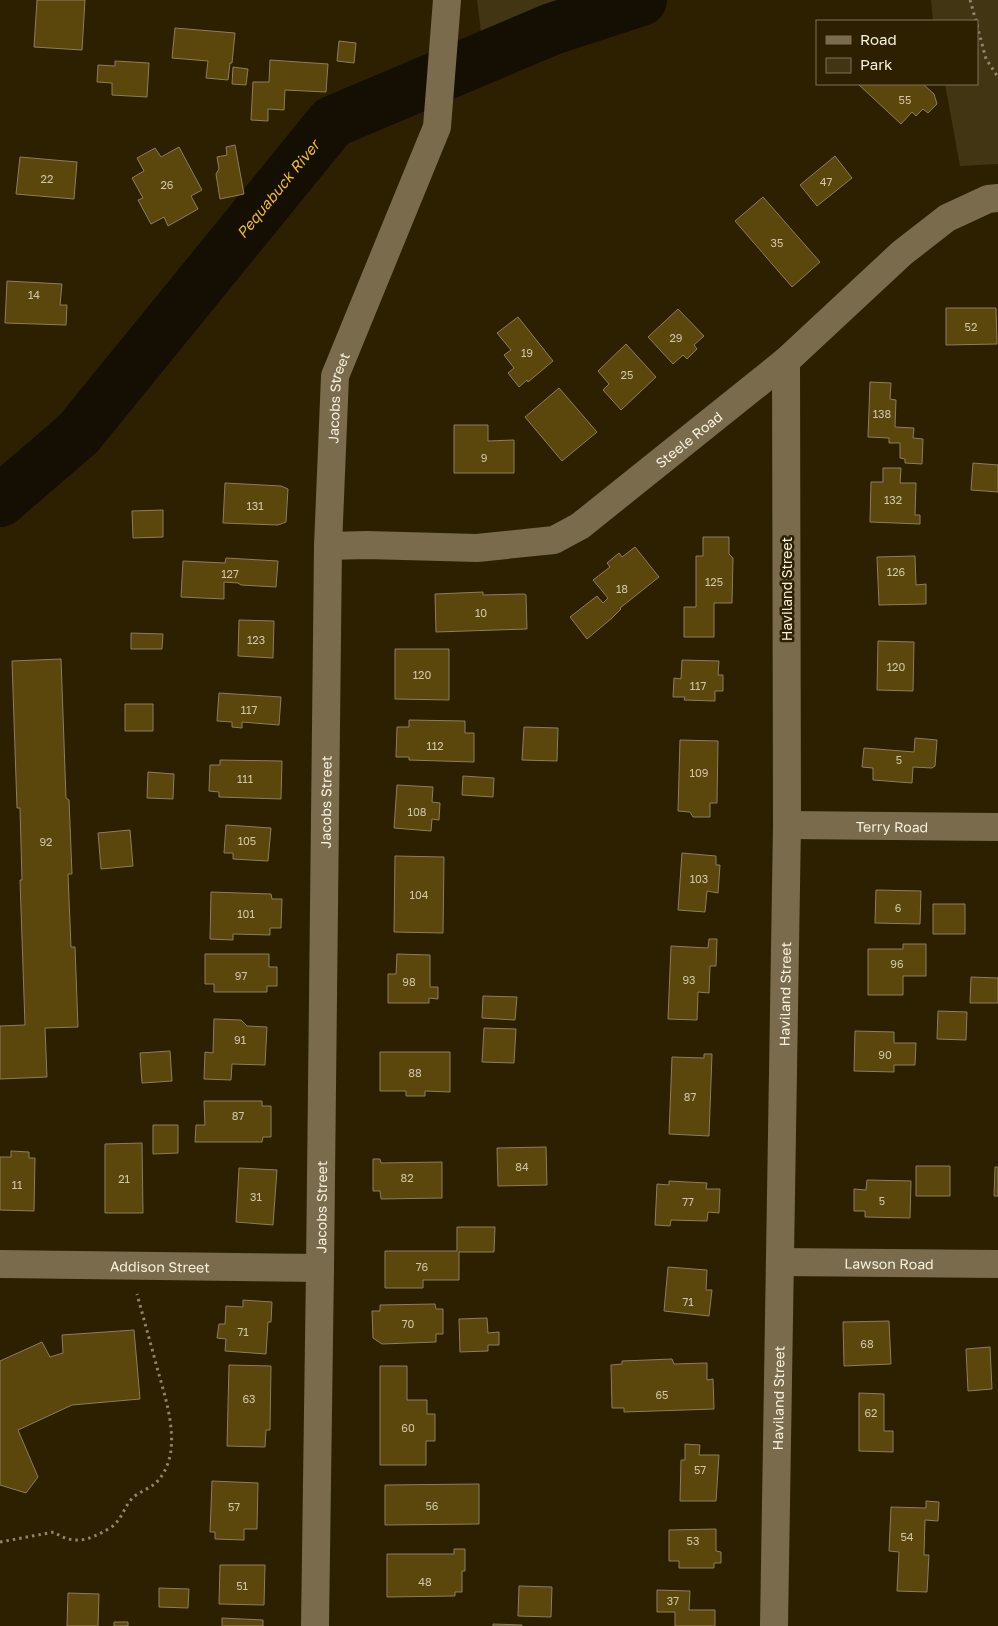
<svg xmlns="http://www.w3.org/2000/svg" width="998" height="1626" font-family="'Golos Text',sans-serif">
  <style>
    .green { fill: #423514 }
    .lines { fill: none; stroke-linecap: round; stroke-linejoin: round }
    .river { stroke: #140e03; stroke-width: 52 }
    .building { fill: #5b460b; stroke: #8c7e5d }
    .path { stroke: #8f856c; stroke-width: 3; stroke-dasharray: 2.5 4; stroke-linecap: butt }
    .street { stroke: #796b4b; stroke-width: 28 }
    .labels { text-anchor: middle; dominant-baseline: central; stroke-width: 5; stroke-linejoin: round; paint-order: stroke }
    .number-label { font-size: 11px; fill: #d0c6a9 }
    .street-label { font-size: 14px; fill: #f7f0de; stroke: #2c2001 }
    .water-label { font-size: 15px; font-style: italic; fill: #f0bc27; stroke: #2c2001 }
  </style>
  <rect width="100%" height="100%" fill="#2c2001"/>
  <path class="green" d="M477,0H610L579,23L481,32Z
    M931,0H998V164L960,166L945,84H977V21H933Z"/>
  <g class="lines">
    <path class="river" id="s1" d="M0,501L78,434L332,122L552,29L641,0"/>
  </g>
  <path class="building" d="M37,0H85L82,50L34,47Z
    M175,28L235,33L232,63H230L228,80L206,78L208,61L172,58Z
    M339,41L356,43L354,63L337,61Z
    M270,60L328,64L326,92L285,90L284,110L268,109V121L251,120L253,82H269Z
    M115,61L149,63L147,97L112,95V83L97,82L98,65L115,66Z
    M233,67L248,69L246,85L232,84Z
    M858,84H923L934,94L937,104L928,113L923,109L916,116L912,112L901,124Z
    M235,145L244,194L220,199L216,174L219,169L217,157L227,155L226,147Z
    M179,147L202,190L191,196L198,209L168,226L164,217L151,224L138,200L143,198L132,178L144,171L137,158L155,148L161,157Z
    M835,156L852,178L817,206L800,185Z
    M20,157L77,162L74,199L16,194Z
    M763,197L820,262L792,287L735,221Z
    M7,281L62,284L60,305H67L66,325L5,323Z
    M946,308H996L997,344L946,345Z
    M678,309L704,336L694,345L697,349L687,359L683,355L673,364L648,337Z
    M518,317L553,361L528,382L527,380L519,387L508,373L514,368L504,355L511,350L497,333Z
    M626,344L656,377L621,410L603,390L609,384L598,371Z
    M870,382L891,383L890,399L896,400L895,427L914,428L913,438L923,439L922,464L905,463V459L900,458V443H889V438L868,437Z
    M559,388L597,432L562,461L525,417Z
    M454,425H488V441L514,440V473H454Z
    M973,463L998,465V492L971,490Z
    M883,468H901L900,483H916L915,515H920V524L870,522L871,482H883Z
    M225,483L281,486L288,489L286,522L278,525L223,523Z
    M163,510V537L133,538L132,511Z
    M703,537H729V554L733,558L732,603H714V637H684V607H696V556H703Z
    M635,547L659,577L620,608L621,609L612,618L587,639L570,617L597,596L603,603L608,598L593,580L610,567L607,563L619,553L622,557Z
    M915,556L916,585L926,584V604L879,605L877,557Z
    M226,558L278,561L276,587L241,585L238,583L224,582V599L181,597L183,561L225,563Z
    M483,592V595L524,594L526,595L527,629L436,632L435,594Z
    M239,620L274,621L273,658L238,656Z
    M131,633L163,634L162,649H131Z
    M878,641L914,642L913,691L877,690Z
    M395,649H449V700L395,699Z
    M61,659L66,798L69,800L72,874H68L71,947H75L78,1027L45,1028L47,1077L0,1079V1026L25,1025L20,880H22L20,808H17L12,661Z
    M682,660L719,661L718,675H723V691H715V701L684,700L685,697H673L674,678L681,679Z
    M219,693L281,697L279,725L242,722V728L232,727V722L217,721Z
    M125,704H153V731H125Z
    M409,720L465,721V733H474V762L409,760V757H396L397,727H409Z
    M524,727L558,728L557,761L522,760Z
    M915,738L937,740L935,766L932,768L913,767L912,783L873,780V768L862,767L864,748L914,752Z
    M680,740L718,741L717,803H710V817H693L690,812L678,811Z
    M220,760L282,761L281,799L219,797V792L209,791L210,765H220Z
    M148,772L174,774L173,799L147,798Z
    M463,776L494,778L493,797L462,795Z
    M397,785L433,787L432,802L440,803L439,820L432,819L431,831L394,828Z
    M226,825L271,828L268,861L233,859V853H224Z
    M130,830L133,866L101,869L98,833Z
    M682,853L716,856V865H720L718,893L707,891L705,912L678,910Z
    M395,856L444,857L443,933L394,932Z
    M876,890L921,891L920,924L875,923Z
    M211,892L271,894L272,899H282L281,928H270V935L233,934V940L210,939Z
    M933,904H965V934H933Z
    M709,939H717L716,966H710L709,993L698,992L697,1020L668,1019L671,946L708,948Z
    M903,944H926V976H903V995H868V949H903Z
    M205,954H269V967H277V986H267V992H214V984H205Z
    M397,954L430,955V987H438V999L429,998V1003H388V974H396Z
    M971,977L998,978V1003H970Z
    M483,996L517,997L515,1020L482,1018Z
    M938,1011L967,1012L966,1040L937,1039Z
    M214,1019L241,1020L247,1026L267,1027L265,1065L232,1064L231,1080L204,1079L205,1052L213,1053Z
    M484,1028L516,1029L514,1063L482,1062Z
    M855,1031L894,1032V1043H916L915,1065H894V1072L854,1071Z
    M170,1051L172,1081L142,1083L140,1053Z
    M380,1052H450V1092L425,1091V1096H406V1091H380Z
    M704,1054H712L709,1136L669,1134L672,1057L704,1058Z
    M204,1101H262V1106H271V1137H263L262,1142H195L196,1125H205Z
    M153,1125H178V1153L153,1154Z
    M142,1143L143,1213H105V1144Z
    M546,1147L547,1185L498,1186L497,1148Z
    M11,1151L29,1152V1158H35L34,1211L0,1210V1157H11Z
    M373,1159H380L381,1163L442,1162V1198L381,1199L380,1191H373Z
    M916,1166H950V1196H916Z
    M995,1167H998V1196H994Z
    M239,1168L277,1170L273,1225L236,1222Z
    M867,1180L911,1181L910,1218L865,1217V1211H854V1189L866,1190Z
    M669,1181L707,1183L706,1189H720L719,1213L708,1212L707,1221L671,1220L670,1226L655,1225L657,1184L669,1185Z
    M457,1227H495L494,1252H459V1280H423V1288H385V1251H457Z
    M668,1267L707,1270L706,1290H712L709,1316L664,1311Z
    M243,1300L272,1302L271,1322H268L266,1354L225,1351L226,1339L217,1338L219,1324H225L226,1306L243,1307Z
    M435,1304L436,1309H443V1334H436V1342L382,1344L373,1338L372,1311H380V1305Z
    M487,1318L488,1333L499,1332V1345H488V1351L460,1352L459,1319Z
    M889,1321L891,1364L844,1366L843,1322Z
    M134,1330L140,1399L72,1405L18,1430L38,1477L26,1493L0,1485V1361L42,1342L50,1357L63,1353L62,1335Z
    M990,1347L992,1389L968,1391L966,1349Z
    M672,1359L674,1364L707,1363V1380L713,1379L714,1409L624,1412V1408H612L611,1365L622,1364V1361Z
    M229,1365L271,1366L270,1430H266L265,1447L227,1446Z
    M380,1366H407V1400H427V1414H435V1441H426V1465H380Z
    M859,1393L884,1394V1431H893V1452L859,1451Z
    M685,1444L700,1445L699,1455H719L716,1501H680L681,1460H685Z
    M212,1481L258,1483L257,1529H244V1540L215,1539V1532H210Z
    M479,1484V1524L385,1525V1485Z
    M926,1501L939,1502L938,1521L925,1520L924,1555H929L927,1592L897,1591L899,1552L889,1551L891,1507L926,1508Z
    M716,1529V1551L721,1552V1563H714V1568H679V1561H669V1530Z
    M454,1549H465V1571H462V1592H455V1596L387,1597V1554H454Z
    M220,1565H265L264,1605L219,1604Z
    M519,1586L552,1587L551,1617L518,1616Z
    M159,1588L189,1589L188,1608L159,1607Z
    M657,1590L690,1591L689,1610H715V1626H675V1612H657Z
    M68,1593L99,1594L98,1626H67Z
    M222,1618L263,1620V1626H222Z
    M114,1622H128V1626H114Z
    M493,1624L522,1625V1626H493Z"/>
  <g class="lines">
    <path class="path" d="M970,0L976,21
      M977,25L986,59L998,77
      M0,1542L54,1532C74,1546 90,1540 110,1528C121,1521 123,1510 130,1501C137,1491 153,1489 160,1478C166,1471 170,1459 171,1450C174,1424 165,1396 158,1371C151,1345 144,1320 137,1294"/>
    <g class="street">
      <path id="s2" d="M328,546L367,545L477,548L554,540L580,526L786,361L902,253L947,218L988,199L998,198"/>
      <path id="s3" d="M787,825L998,827"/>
      <path id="s4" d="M780,1262L998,1264"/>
      <path id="s5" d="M0,1264L320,1268"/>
      <path id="s6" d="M315,1626L320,1268L328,546L335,376L437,127L447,0"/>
      <path id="s7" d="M774,1626L787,825L786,361"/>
    </g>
  </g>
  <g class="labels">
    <g class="number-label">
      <text x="905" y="99">55</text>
      <text x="47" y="178">22</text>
      <text x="826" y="181">47</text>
      <text x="167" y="184">26</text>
      <text x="777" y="242">35</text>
      <text x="34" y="294">14</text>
      <text x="971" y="326">52</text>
      <text x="676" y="337">29</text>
      <text x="527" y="352">19</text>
      <text x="627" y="374">25</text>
      <text x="882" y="413">138</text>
      <text x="484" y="457">9</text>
      <text x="893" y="499">132</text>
      <text x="255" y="505">131</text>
      <text x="896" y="571">126</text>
      <text x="230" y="573">127</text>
      <text x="714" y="581">125</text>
      <text x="622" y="588">18</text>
      <text x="481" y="612">10</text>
      <text x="256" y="639">123</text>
      <text x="896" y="666">120</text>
      <text x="422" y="674">120</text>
      <text x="698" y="685">117</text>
      <text x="249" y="709">117</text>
      <text x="435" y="745">112</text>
      <text x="899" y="759">5</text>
      <text x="699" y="772">109</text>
      <text x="245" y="778">111</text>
      <text x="417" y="811">108</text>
      <text x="247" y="840">105</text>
      <text x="46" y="841">92</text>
      <text x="699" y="878">103</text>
      <text x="419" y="894">104</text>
      <text x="898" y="907">6</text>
      <text x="246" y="913">101</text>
      <text x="897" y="963">96</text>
      <text x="241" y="975">97</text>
      <text x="689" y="979">93</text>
      <text x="409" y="981">98</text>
      <text x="240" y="1039">91</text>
      <text x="885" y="1054">90</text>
      <text x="415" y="1072">88</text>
      <text x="690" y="1096">87</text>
      <text x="238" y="1115">87</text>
      <text x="522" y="1166">84</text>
      <text x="407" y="1177">82</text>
      <text x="124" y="1178">21</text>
      <text x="17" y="1184">11</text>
      <text x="256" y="1196">31</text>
      <text x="882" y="1200">5</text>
      <text x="688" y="1201">77</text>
      <text x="422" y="1266">76</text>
      <text x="688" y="1301">71</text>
      <text x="408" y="1323">70</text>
      <text x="243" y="1331">71</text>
      <text x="867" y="1343">68</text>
      <text x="662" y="1394">65</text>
      <text x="249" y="1398">63</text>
      <text x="871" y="1412">62</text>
      <text x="408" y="1427">60</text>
      <text x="700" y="1469">57</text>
      <text x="432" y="1505">56</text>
      <text x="234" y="1506">57</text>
      <text x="907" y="1536">54</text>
      <text x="693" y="1540">53</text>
      <text x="425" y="1581">48</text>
      <text x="242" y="1585">51</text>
      <text x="673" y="1600">37</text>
    </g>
    <g class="street-label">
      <text stroke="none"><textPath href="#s6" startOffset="1229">Jacobs Street</textPath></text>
      <text stroke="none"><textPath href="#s2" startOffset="395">Steele Road</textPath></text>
      <text transform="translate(786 589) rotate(-90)">Haviland Street</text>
      <text stroke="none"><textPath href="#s6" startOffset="824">Jacobs Street</textPath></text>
      <text stroke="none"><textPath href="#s3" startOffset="105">Terry Road</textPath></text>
      <text stroke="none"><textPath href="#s7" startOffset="632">Haviland Street</textPath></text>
      <text stroke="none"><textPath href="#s6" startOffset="419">Jacobs Street</textPath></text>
      <text stroke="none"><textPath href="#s4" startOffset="109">Lawson Road</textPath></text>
      <text stroke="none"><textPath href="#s5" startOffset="160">Addison Street</textPath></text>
      <text stroke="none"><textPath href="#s7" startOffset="228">Haviland Street</textPath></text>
    </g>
    <g class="water-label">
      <text stroke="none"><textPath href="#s1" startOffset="419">Pequabuck River</textPath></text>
    </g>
  </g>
  <rect x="816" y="20" width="162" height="65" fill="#2c2001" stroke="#7d7359"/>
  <rect x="826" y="36" width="25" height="8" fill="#796b4b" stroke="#7d7359"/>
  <text x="860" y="45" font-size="15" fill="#f7f0de">Road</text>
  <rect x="826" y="58" width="25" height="15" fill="#423514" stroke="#7d7359"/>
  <text x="860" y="70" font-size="15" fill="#f7f0de">Park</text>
</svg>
